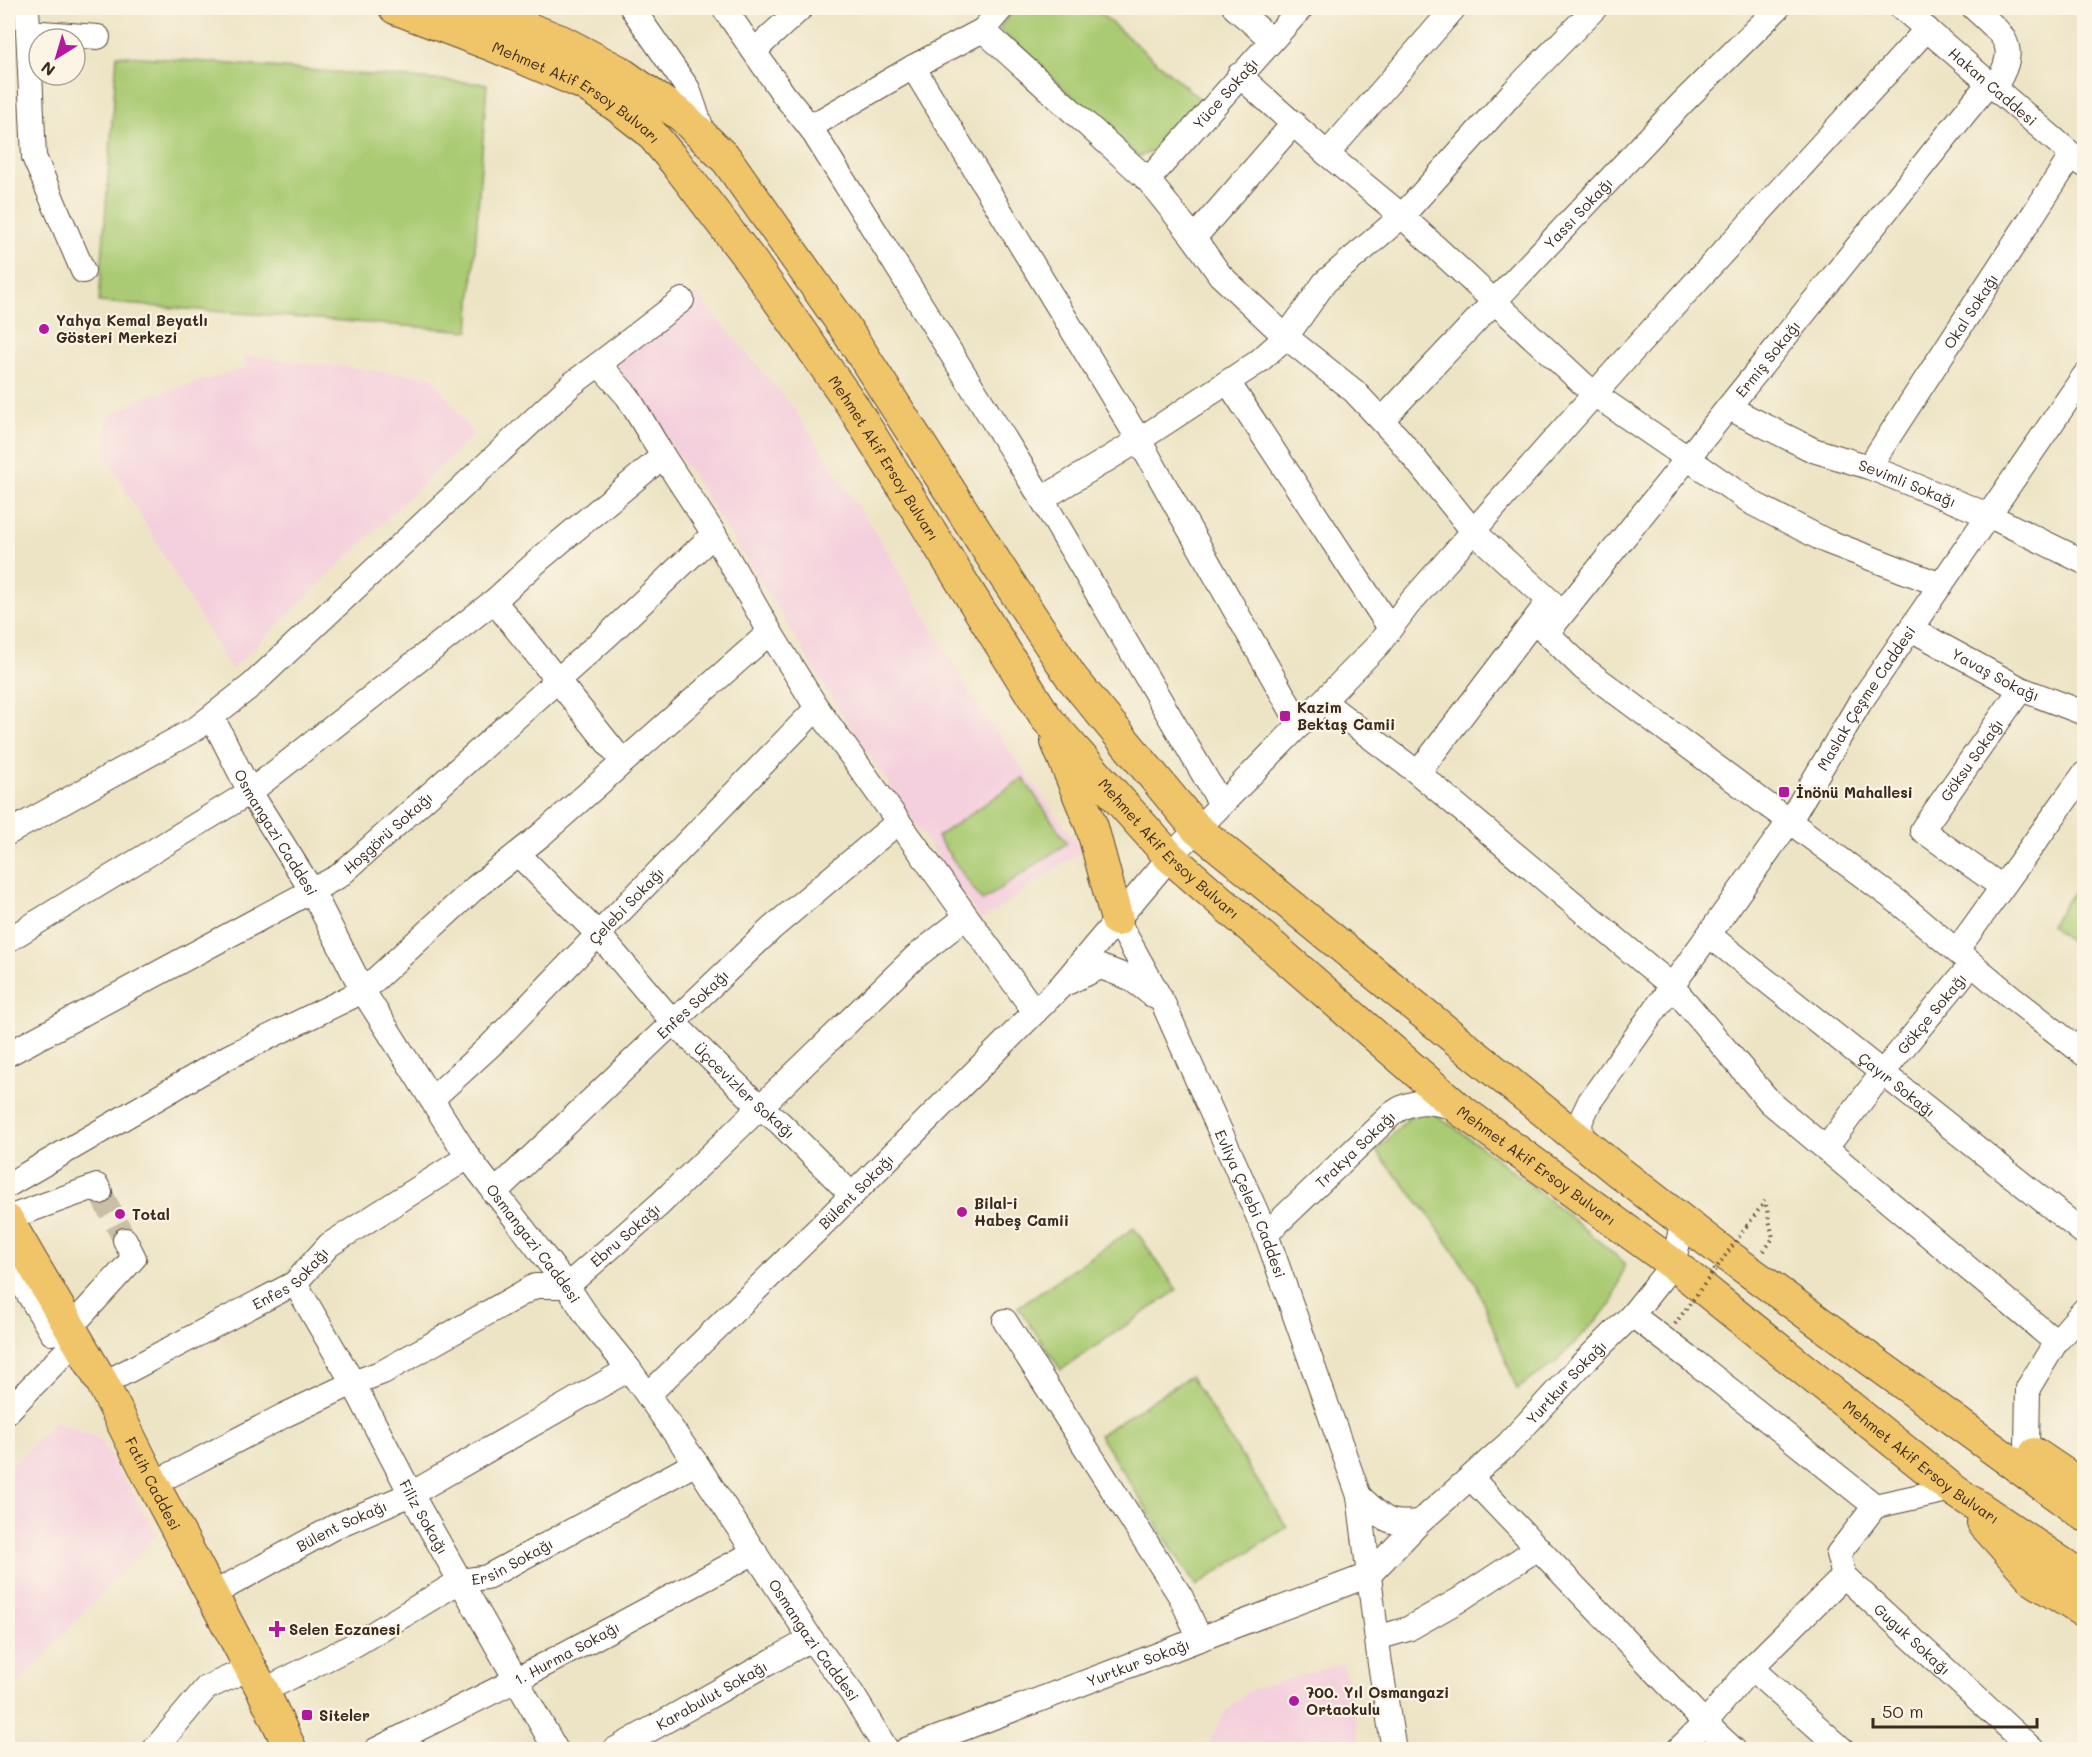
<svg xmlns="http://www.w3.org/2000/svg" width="2092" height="1757" font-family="Mali,sans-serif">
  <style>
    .built { fill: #f4cfdd }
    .green { fill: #aacb73; stroke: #727a48; stroke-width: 1.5 }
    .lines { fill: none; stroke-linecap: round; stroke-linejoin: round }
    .minor-tunnel { stroke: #c9bfa4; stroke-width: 24; stroke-dasharray: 24 12; stroke-linecap: butt }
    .minor-casing { stroke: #564637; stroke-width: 26 }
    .major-casing { stroke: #564637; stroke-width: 34 }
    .path { stroke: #564637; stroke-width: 4; stroke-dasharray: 1.5 4.5; stroke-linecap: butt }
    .minor { stroke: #fff; stroke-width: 24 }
    .major { stroke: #f0c469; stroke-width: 32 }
    .path-bridge { stroke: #564637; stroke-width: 4; stroke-dasharray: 1.5 4.5; stroke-linecap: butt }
    .poi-dot { fill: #b5179e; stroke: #fcf5e5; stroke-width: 2 }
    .labels { text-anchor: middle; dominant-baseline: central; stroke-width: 4.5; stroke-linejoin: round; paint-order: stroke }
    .street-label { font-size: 15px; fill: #3b2a1e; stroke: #fcf5e5 }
    .poi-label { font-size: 15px; font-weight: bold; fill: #3b2a1e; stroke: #fcf5e5; text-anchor: start }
  </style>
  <rect width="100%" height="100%" fill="#fcf5e5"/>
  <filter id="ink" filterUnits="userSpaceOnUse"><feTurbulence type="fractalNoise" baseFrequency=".0167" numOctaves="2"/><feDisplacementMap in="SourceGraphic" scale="12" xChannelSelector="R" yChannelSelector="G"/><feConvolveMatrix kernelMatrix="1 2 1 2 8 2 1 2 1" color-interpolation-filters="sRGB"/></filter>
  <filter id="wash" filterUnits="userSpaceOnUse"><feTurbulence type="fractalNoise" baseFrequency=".008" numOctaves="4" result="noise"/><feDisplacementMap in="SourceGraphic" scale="24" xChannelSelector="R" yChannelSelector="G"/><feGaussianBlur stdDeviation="1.35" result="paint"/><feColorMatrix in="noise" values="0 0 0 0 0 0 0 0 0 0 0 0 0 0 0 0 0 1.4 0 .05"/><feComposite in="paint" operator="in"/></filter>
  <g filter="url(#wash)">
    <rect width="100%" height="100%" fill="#ede4c5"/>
    <path class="built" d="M696,293L794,409L887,551L978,706L1082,851L981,921L843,716L766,590L688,469L615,364Z
      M244,356L433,377L473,435L231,670L106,457L108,416L146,397L246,368Z
      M55,1421L100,1439L157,1534L8,1695V1469Z
      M1343,1663L1362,1749H1206L1225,1712L1248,1691Z"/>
    <path class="green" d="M1016,8H1094L1201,100L1151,152L1138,157L999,29Z
      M117,55L487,84L469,331L99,302Z
      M1023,778L1067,843L982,901L937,837Z
      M2084,876V951L2050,926Z
      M1421,1105C1493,1152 1559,1208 1625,1263L1612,1304L1555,1363L1517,1389L1476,1284L1428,1214L1376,1151Z
      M1134,1228L1177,1290L1061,1370L1018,1307Z
      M1190,1376L1287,1527L1196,1586L1099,1435Z"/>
  </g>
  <g filter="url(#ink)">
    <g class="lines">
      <path class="minor-tunnel" d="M100,1192L125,1240"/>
      <defs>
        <g id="minor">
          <path d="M27,8L34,157L83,271"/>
          <path d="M632,8L688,89L704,135"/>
          <path d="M724,8L784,95L810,127L1042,499L1221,804"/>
          <path d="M1235,8L1272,40"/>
          <path id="s1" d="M1902,8L2084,165"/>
          <path d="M1974,8C2005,37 2021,46 1994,88"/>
          <path d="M983,30L1148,180L1194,238L1220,275L1286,337L1354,391L1399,439L1473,531L1550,601L1547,633L1583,668L1898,902L2009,995L2084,1054"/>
          <path d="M28,32L98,37"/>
          <path d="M754,51L801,8"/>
          <path d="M913,67L1139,440L1300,725"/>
          <path d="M1239,75L1327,154L1402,216L1594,394L1754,504L1826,541L1941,585"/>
          <path d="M810,127L913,67L983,30L1002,8"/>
          <path d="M1327,154L1454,8"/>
          <path id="s2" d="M1148,180L1301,8"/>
          <path d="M1194,238L1294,123"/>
          <path d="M599,364L682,300"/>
          <path d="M1228,382L1390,628"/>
          <path id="s3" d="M1729,408L1813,450L1869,467L1988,515L2084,562"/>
          <path id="s4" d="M1382,420L1682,103L1778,8"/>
          <path id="s5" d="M1869,467L2072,155"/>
          <path d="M1042,499L1139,440L1258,362L1286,337L1325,282L1402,216L1514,91L1595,8"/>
          <path d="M494,601L623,762"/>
          <path id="s6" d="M1911,629L2021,689L2084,713"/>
          <path id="s7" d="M1547,633L1989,83"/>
          <path d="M1324,702L1418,773L1672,986L1770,1102L2056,1342"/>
          <path id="s8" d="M212,717L250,792L312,891L363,991L468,1157L567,1286L591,1322L629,1369L696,1463L811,1639L851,1692L887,1750"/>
          <path d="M1418,773L1549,601"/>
          <path d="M8,833L197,728L252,685L572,384L599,364L628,397L663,456L714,534L770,632L817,708L1035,1012"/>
          <path id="s9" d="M518,854L599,935L673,1022L761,1108L779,1122L852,1195"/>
          <path id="s10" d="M2002,887L1922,830L2021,689"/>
          <path id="s11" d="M1117,920L1163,1003L1266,1234L1359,1496L1380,1664L1394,1750"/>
          <path id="s12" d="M1709,935L2084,1233"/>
          <path d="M8,940L250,792L494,601L541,558L663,456"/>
          <path d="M1957,950L2084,774"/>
          <path d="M1069,982L1101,967L1130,978L1155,997"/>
          <path id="s13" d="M8,1054L339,876L608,635L714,534"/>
          <path id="s14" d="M432,1099L491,1045L817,708"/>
          <path id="s15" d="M1582,1142L1580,1122L1590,1101L1789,822L1859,704L2084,376"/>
          <path id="s16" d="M1826,1148L1883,1072L1972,964"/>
          <path d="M8,1185L228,1057L363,991L476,887L541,835L770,632"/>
          <path id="s17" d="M494,1193L772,928L898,822"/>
          <path d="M8,1218L97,1186L100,1192"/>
          <path id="s18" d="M1266,1234L1393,1113C1416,1097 1433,1102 1458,1108"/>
          <path d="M8,1260L52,1333L70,1328L134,1258L125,1240"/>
          <path id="s19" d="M295,1283L353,1383L411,1494L556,1750"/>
          <path d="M1632,1315L1696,1363L1875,1506"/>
          <path d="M1005,1321L1181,1597L1200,1639"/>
          <path id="s20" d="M103,1384L295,1283L329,1245L468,1157"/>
          <path id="s21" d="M648,1395L820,1227L1062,985L1170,857L1378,645L1408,605L1629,355L1927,29"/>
          <path d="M8,1411L77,1340"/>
          <path d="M2027,1448L2028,1388L2056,1342L2084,1310"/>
          <path d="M1471,1478L1705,1723L1734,1750"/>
          <path id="s22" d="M153,1484L285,1415L353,1383L383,1372L535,1286H567L660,1204L914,958L966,917"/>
          <path d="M1359,1496C1384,1518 1384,1525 1420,1522"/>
          <path id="s23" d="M1844,1576L2033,1750"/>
          <path id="s24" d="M211,1595L336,1526L411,1494L629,1369"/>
          <path d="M1377,1638L1408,1629L1459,1600L1538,1548"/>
          <path d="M1751,1668L1843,1750"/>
          <path id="s25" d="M263,1691L356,1644L460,1581L487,1577L696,1463"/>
          <path d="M154,1750L206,1688L250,1668"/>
          <path id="s26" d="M376,1750L516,1680L755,1552"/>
          <path id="s27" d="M614,1750L811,1639"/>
          <path id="s28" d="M906,1750L1369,1575L1420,1522L1508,1444L1579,1367L1632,1315L1673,1264L1683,1221"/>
          <path d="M1678,1750L1705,1723L1751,1668L1844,1576L1838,1554L1875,1506L1952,1489"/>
        </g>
        <g id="major">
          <path id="s29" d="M395,8L492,45L584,84L617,106L649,131L676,163L751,261L852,405L1047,719L1170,857L1458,1108L1673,1264L1952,1489L2084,1578"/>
          <path d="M475,8L561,41L618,71L682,116L727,160L844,326L998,566L1072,678L1197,829L1619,1172L1720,1250L2084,1515"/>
          <path d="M1057,742L1092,827L1117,920"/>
          <path id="s30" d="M8,1221L103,1384L153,1484L263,1691L291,1750"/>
          <path d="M2035,1454L2084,1487"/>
          <path d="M1983,1523L2035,1581L2084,1612"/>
        </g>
      </defs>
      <use href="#minor" class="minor-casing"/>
      <use href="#major" class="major-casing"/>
      <path class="path" d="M1747,1226L1765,1201
        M1764,1251L1773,1238L1765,1201"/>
      <use href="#minor" class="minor"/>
      <use href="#major" class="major"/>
      <path class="path-bridge" d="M1675,1324L1747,1226"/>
    </g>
  </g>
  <g class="poi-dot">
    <circle cx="44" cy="329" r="6"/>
    <rect x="1279" y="710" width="12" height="12" rx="3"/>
    <rect x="1778" y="786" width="12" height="12" rx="3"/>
    <circle cx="962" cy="1212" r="6"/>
    <circle cx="120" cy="1214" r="6"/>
    <path d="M274 1620h6v6h6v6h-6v6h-6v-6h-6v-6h6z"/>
    <circle cx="1294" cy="1701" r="6"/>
    <rect x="301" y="1709" width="12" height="12" rx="3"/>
  </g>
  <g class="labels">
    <g class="street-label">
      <text stroke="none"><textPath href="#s1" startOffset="120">Hakan Caddesi</textPath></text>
      <text stroke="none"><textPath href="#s2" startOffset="116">Yüce Sokağı</textPath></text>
      <text stroke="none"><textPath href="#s29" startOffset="201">Mehmet Akif Ersoy Bulvarı</textPath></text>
      <text stroke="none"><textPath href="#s4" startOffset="285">Yassı Sokağı</textPath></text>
      <text stroke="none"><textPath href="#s5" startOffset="186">Okal Sokağı</textPath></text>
      <text stroke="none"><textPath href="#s7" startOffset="352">Ermiş Sokağı</textPath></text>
      <text stroke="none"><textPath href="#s29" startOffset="687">Mehmet Akif Ersoy Bulvarı</textPath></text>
      <text stroke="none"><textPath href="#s3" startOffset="194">Sevimli Sokağı</textPath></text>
      <text stroke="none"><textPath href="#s6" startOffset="96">Yavaş Sokağı</textPath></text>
      <text stroke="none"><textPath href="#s15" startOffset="532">Maslak Çeşme Caddesi</textPath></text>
      <text stroke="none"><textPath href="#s10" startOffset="184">Göksu Sokağı</textPath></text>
      <text stroke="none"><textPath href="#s8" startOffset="132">Osmangazi Caddesi</textPath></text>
      <text stroke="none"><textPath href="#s13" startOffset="441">Hoşgörü Sokağı</textPath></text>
      <text stroke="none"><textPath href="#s29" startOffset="1173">Mehmet Akif Ersoy Bulvarı</textPath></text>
      <text stroke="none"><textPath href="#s14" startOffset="274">Çelebi Sokağı</textPath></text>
      <text stroke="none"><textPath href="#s17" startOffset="274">Enfes Sokağı</textPath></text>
      <text stroke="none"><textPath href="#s16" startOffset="171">Gökçe Sokağı</textPath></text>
      <text stroke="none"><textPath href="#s12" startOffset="240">Çayır Sokağı</textPath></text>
      <text stroke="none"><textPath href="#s9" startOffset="328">Üçcevizler Sokağı</textPath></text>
      <text stroke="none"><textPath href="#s18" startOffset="123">Trakya Sokağı</textPath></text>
      <text stroke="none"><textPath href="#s29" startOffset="1659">Mehmet Akif Ersoy Bulvarı</textPath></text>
      <text stroke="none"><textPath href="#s21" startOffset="291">Bülent Sokağı</textPath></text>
      <text stroke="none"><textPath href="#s11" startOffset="314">Evliya Çelebi Caddesi</textPath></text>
      <text stroke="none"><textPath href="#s22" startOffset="540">Ebru Sokağı</textPath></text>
      <text stroke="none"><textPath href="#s8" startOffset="618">Osmangazi Caddesi</textPath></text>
      <text stroke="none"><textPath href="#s20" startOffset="216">Enfes Sokağı</textPath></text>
      <text stroke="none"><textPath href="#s28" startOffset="771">Yurtkur Sokağı</textPath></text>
      <text stroke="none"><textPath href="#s29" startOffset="2145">Mehmet Akif Ersoy Bulvarı</textPath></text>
      <text stroke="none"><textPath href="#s30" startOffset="300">Fatih Caddesi</textPath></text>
      <text stroke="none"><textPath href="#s19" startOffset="267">Filiz Sokağı</textPath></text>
      <text stroke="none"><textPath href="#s24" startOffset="148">Bülent Sokağı</textPath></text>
      <text stroke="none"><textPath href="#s25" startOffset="282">Ersin Sokağı</textPath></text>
      <text stroke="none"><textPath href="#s23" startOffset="93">Guguk Sokağı</textPath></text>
      <text stroke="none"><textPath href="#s8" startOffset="1104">Osmangazi Caddesi</textPath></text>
      <text stroke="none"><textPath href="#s26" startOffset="214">1. Hurma Sokağı</textPath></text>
      <text stroke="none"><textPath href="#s28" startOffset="248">Yurtkur Sokağı</textPath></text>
      <text stroke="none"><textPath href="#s27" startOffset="112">Karabulut Sokağı</textPath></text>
    </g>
    <g class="poi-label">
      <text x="56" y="320">Yahya Kemal Beyatlı<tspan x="56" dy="17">Gösteri Merkezi</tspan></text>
      <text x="1297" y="707">Kazim<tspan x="1297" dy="17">Bektaş Camii</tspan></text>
      <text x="1796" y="792">İnönü Mahallesi</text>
      <text x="974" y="1203">Bilal-i<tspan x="974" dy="17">Habeş Camii</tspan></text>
      <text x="132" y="1214">Total</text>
      <text x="289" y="1629">Selen Eczanesi</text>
      <text x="1306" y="1692">700. Yıl Osmangazi<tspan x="1306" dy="17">Ortaokulu</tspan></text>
      <text x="319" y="1715">Siteler</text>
    </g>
  </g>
  <rect width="2092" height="1757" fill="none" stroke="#fcf5e5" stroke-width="30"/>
  <g transform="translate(57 57) rotate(217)"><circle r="28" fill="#fcf5e5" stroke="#afa495" stroke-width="1.5"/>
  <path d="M0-4.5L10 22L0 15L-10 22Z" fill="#b5179e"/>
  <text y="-9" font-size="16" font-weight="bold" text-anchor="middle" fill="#3b2a1e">N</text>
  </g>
  <path d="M1873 1718v9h164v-9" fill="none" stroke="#3b2a1e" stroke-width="3"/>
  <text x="1882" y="1718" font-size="18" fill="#3b2a1e" stroke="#fcf5e5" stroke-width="4.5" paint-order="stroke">50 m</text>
</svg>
